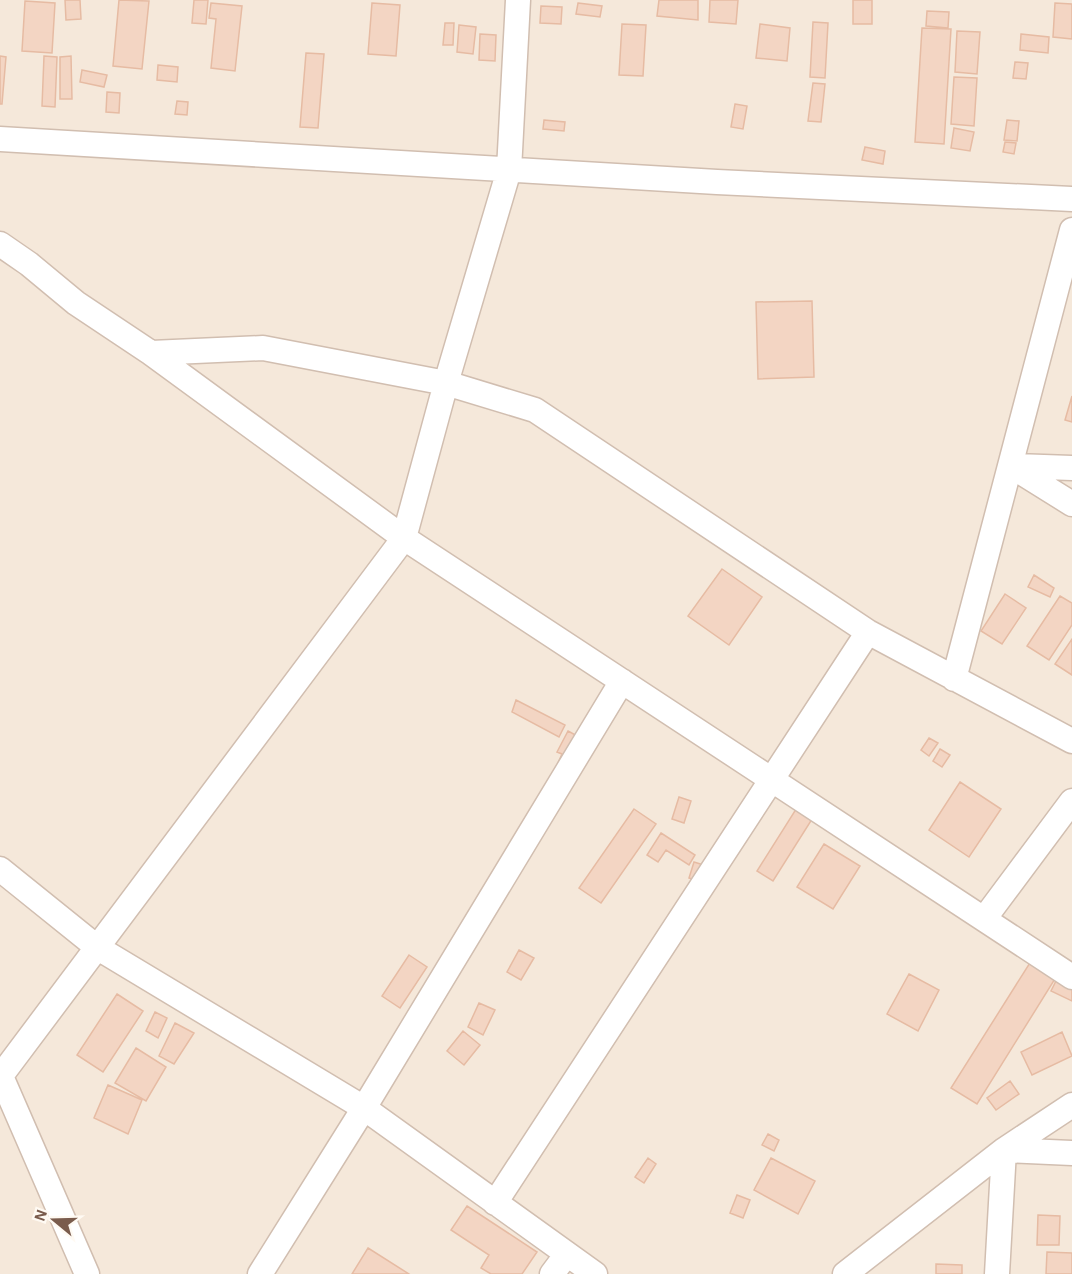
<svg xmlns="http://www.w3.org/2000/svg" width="1072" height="1274" font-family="'Alegreya Sans',sans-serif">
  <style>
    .residential { fill: #f5e8da }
    .building { fill: #f3d5c3; stroke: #e6bba3; stroke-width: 1.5 }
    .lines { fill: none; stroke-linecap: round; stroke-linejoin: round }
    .street-casing { stroke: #d1beb0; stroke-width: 27 }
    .street { stroke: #fff; stroke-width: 24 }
  </style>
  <rect width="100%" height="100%" fill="#fdf6ec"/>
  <path class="residential" d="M0,0H1072V1274H0Z"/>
  <path class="building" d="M65,0H80L81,19L66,20Z
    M119,0L149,1L142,69L113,66Z
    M194,0H208L206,24L192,23Z
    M659,0H698V20L657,16Z
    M710,0H738L736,24L709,22Z
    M853,0H872V24H853Z
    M25,1L55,3L52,53L22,51Z
    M211,3L242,6L235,71L211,68L216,19L209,18Z
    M372,3L400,5L396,56L368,54Z
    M578,3L602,6L600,17L576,14Z
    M1055,3L1072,4V39L1053,37Z
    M541,6L562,7L561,24L540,23Z
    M927,11L949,12L948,28L926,26Z
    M813,22L828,23L825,78L810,77Z
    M445,23H454L453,45H443Z
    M622,24L646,25L643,76L619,75Z
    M760,24L790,28L787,61L756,58Z
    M459,25L476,27L473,54L457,52Z
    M922,28L951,29L944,144L915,142Z
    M957,31L980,32L977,74L955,72Z
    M480,34L496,35L495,61L479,60Z
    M1021,34L1049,37L1048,53L1020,50Z
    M306,53L324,54L318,128L300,127Z
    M0,56L6,57L2,104H0Z
    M44,56L57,57L55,107L42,106Z
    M71,56L72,99H60V57Z
    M1015,62L1028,63L1026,79L1013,78Z
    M158,65L178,67L177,82L157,80Z
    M82,70L107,75L104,87L80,82Z
    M954,77L977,78L974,126L951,124Z
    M813,83L825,84L821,122L808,121Z
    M107,92L120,93L119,113L106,112Z
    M177,101L188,102L187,115L175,114Z
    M735,104L747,106L743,129L731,127Z
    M544,120L565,122L564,131L543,129Z
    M1007,120L1019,121L1017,141L1004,140Z
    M954,128L974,132L970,151L951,148Z
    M1005,142L1016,143L1014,154L1003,152Z
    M865,147L885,151L883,164L862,160Z
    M812,301L814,377L758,379L756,302Z
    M1072,396V422L1065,420Z
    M722,569L762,597L729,645L688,616Z
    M1034,575L1054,588L1050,597L1028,587Z
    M1005,594L1026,608L1002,644L981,631Z
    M1060,596L1072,603V625L1049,660L1027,646Z
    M1072,639V675L1055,664Z
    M516,700L565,725L559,737L512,712Z
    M568,731L583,739L567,768L558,763L562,754L557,752Z
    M929,738L938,743L929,756L921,750Z
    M940,749L950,755L942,767L933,761Z
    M960,782L1001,809L969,857L929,830Z
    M679,797L691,801L684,823L672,819Z
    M798,806L814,816L773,881L757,871Z
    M634,809L656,824L601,903L579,888Z
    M661,833L695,855L689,865L666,850L658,862L647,855Z
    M824,844L860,866L833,909L797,887Z
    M694,862L710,867L704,883L689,878Z
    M519,950L534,958L521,980L507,972Z
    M409,955L427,967L400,1008L382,996Z
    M1033,958L1058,974L977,1104L951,1088Z
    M909,974L939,990L918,1031L887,1014Z
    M1057,979L1072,986V1001L1051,991Z
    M117,994L143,1011L103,1072L77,1055Z
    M479,1003L495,1010L483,1035L468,1027Z
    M155,1012L167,1018L158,1038L146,1031Z
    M175,1023L194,1033L174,1064L159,1056Z
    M463,1031L480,1045L464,1065L447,1051Z
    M1062,1032L1072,1056L1032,1075L1021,1052Z
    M136,1048L166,1067L146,1101L115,1083Z
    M1010,1081L1019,1094L996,1110L987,1098Z
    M108,1085L142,1100L128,1134L94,1118Z
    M768,1134L779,1140L774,1151L762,1145Z
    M648,1158L656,1164L644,1183L635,1177Z
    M771,1158L815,1181L798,1214L754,1190Z
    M737,1195L750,1200L743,1218L730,1213Z
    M467,1206L537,1252L522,1274H491L481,1268L489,1255L451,1230Z
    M1038,1215L1060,1216L1059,1245H1037Z
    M368,1248L409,1274H352Z
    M1047,1252L1072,1253V1274H1046Z
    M936,1264L962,1265V1274H936Z"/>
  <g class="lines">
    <defs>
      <path id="street" d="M0,139L717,182L1072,199
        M0,244L29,264L76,303L151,353L263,348L446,383L535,410L868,632L1072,741
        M151,353L404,538L1072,977
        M1011,466L1072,504
        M1013,466L1072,468
        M954,679L1072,230
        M0,869L98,948L364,1108L595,1274
        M984,919L1072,801
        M0,1074L87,1274
        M0,1077L404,538L446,383L509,170L518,0
        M495,1203L868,632
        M260,1274L364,1108L622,681
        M552,1274L567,1254
        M845,1274L1004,1150L1072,1105
        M997,1274L1004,1150L1072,1153"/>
    </defs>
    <use href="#street" class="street-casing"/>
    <use href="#street" class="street"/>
  </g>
  <g transform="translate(54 1220) rotate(289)" stroke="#fffaf3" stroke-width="4.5" paint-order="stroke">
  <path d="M0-4.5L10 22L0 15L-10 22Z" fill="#7a5c4d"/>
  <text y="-9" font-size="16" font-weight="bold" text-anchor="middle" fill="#7a5c4d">N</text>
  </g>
</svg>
